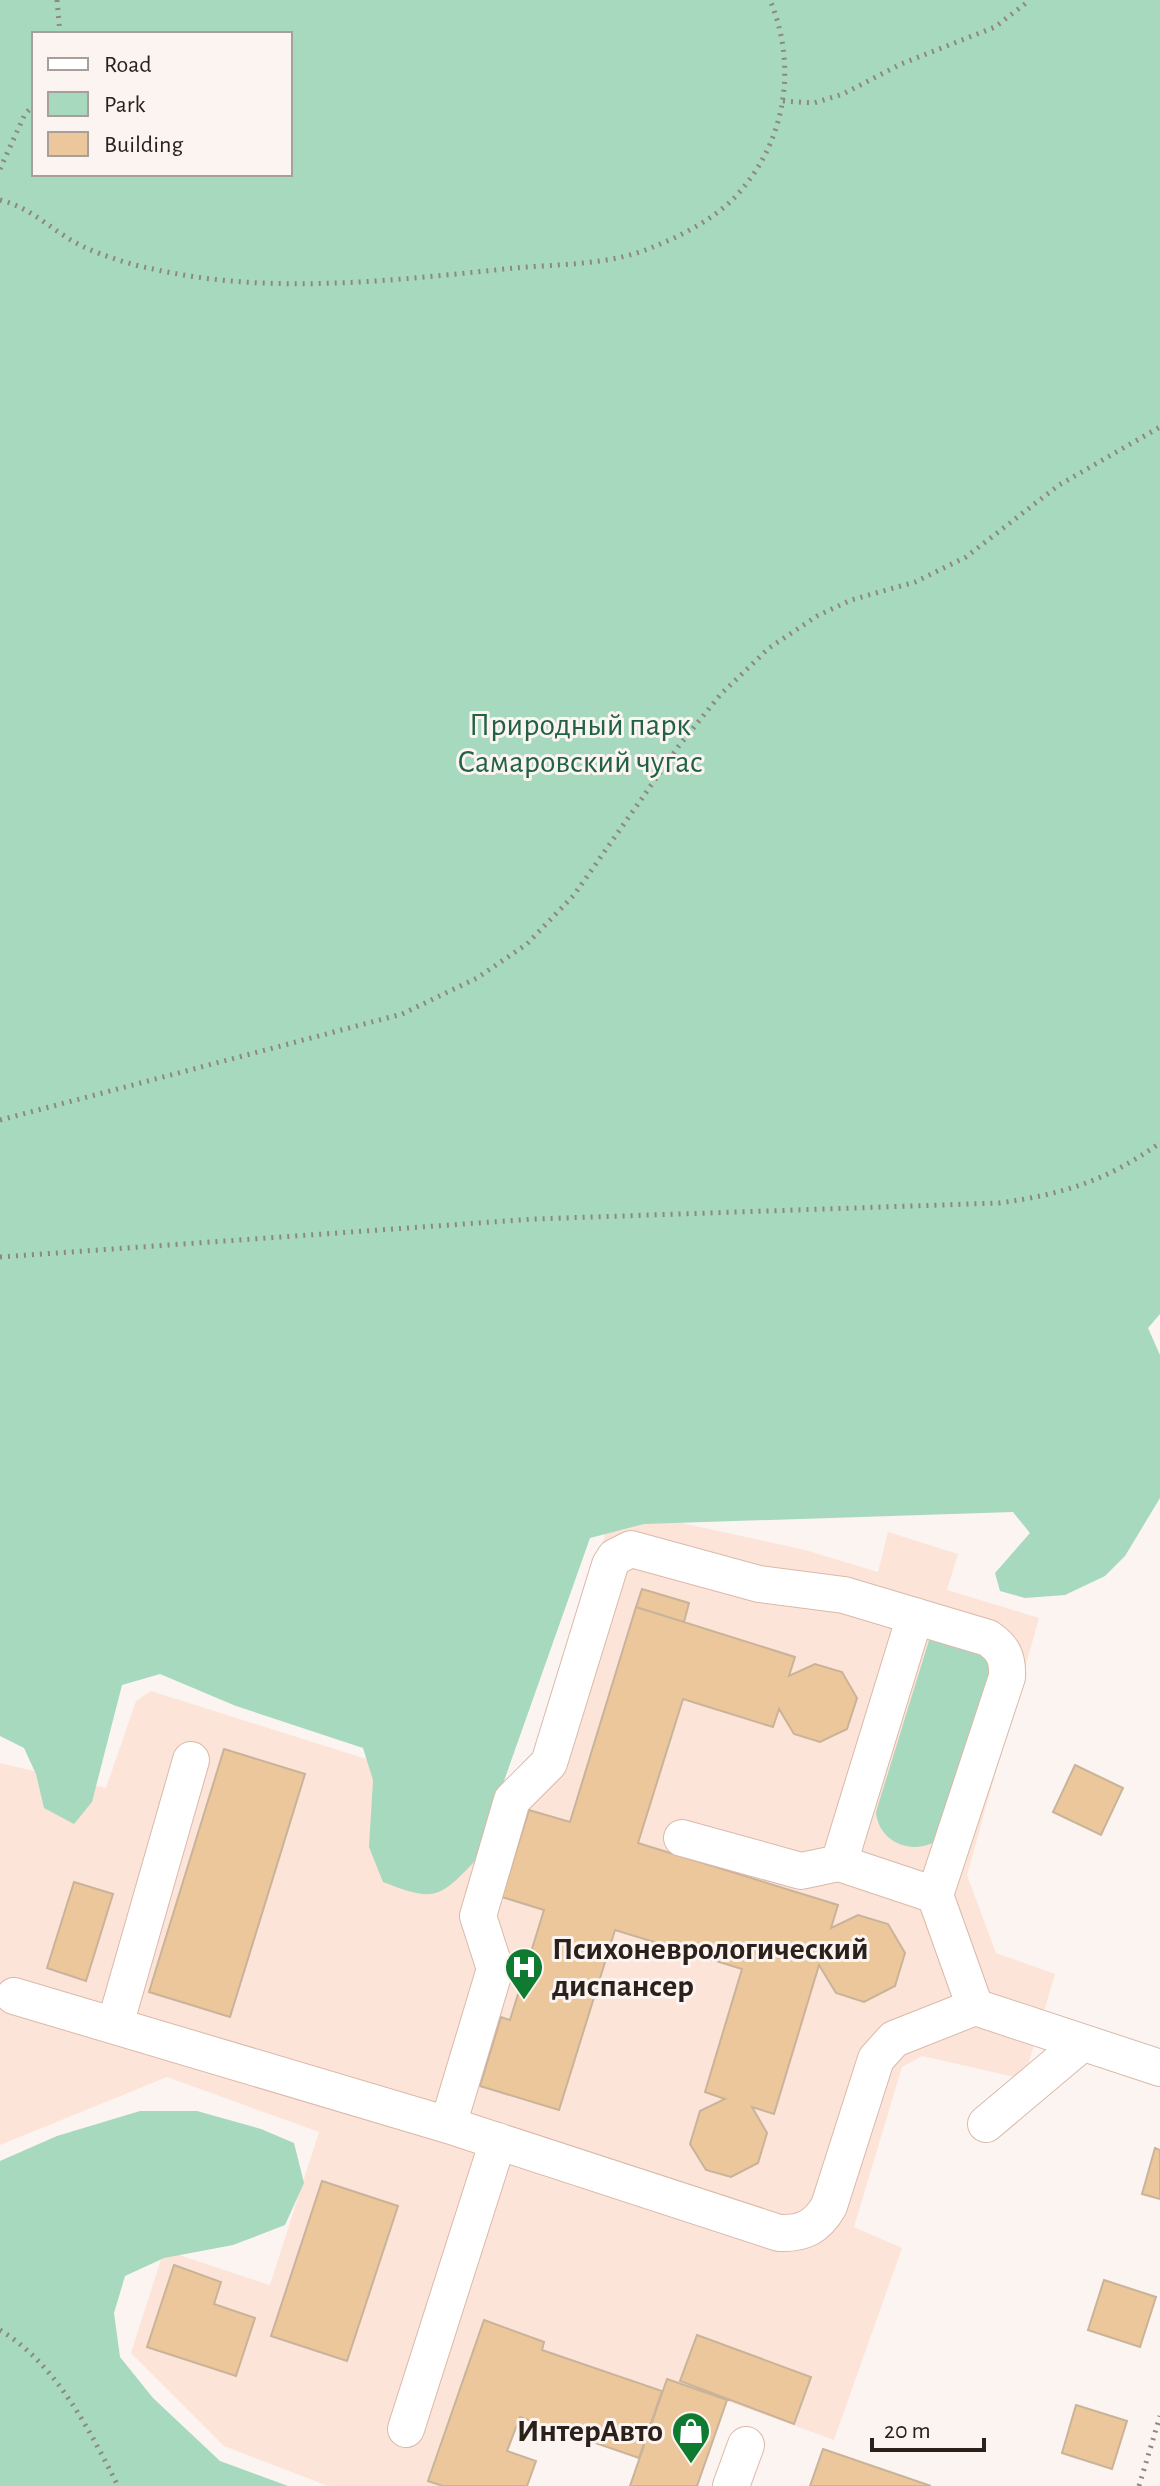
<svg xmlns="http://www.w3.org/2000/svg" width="1160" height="2486" font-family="'Alegreya Sans',sans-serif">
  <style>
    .built { fill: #fde4d8 }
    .green { fill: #a6d9be; fill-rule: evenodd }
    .building { fill: #edc79c; stroke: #c9b399; stroke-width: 2 }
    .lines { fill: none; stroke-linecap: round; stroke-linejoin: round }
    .minor-casing { stroke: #dab9a9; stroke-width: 38 }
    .path { stroke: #908682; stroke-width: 5; stroke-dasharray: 2 6; stroke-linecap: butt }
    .minor { stroke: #fff; stroke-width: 36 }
    .labels { text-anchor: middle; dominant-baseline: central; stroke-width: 6; stroke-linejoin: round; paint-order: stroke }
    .park-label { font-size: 32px; fill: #216245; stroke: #fbf4f1 }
    .poi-label { font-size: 32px; font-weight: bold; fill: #2c201a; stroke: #fbf4f1; text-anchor: start }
  </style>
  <rect width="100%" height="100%" fill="#fbf4f1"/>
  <path class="built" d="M613,1508L805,1550L878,1572L888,1532L958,1554L947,1590L1039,1618L967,1875L996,1953L1055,1974L1024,2079L922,2056L902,2067L854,2227L902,2248L834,2440L667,2379L662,2391L542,2350L544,2342L484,2321L443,2486H328L224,2446L131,2353L164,2250L270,2285L319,2132L167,2077L0,2145V1763L106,1788L136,1701L151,1691L395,1768L485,1856L542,1745Z"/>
  <path class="green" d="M0,0H1160V1314L1148,1328L1160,1355V1498L1125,1556L1105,1576L1065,1595L1025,1598L1000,1591L995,1573L1030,1533L1013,1512L644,1524L590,1538L476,1860C439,1899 434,1902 383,1882L369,1847L373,1780L363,1748L236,1706L160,1674L122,1685L92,1802L74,1824L44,1808L36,1774L24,1748L0,1736ZM34,34H290V174H34Z
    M930,1637L984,1652L993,1664L936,1841C911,1856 878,1841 876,1812Z
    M140,2111H197L261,2129L294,2143L304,2183L285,2225L233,2245L164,2258L125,2276L114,2313L120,2357L153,2398L220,2461L288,2486H0V2161L57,2136Z"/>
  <path class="building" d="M642,1589L689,1603L684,1622L636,1607Z
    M636,1607L795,1657L789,1676L815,1664L842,1672L857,1698L847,1729L820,1742L794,1734L779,1709L773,1727L683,1699L638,1843L838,1905L831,1928L858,1915L888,1924L905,1953L895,1986L864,2002L836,1993L819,1965L774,2114L752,2107L767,2133L758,2163L731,2177L706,2170L690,2144L700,2111L725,2099L705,2092L742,1969L615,1930L559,2110L480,2086L501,2017L510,2020L544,1910L502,1897L529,1810L570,1822Z
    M224,1749L305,1774L230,2017L149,1992Z
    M1075,1765L1123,1788L1101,1835L1053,1812Z
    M74,1882L113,1894L86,1981L47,1968Z
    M1155,2148L1160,2150V2199L1142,2194Z
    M322,2181L398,2206L347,2361L271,2336Z
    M174,2265L221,2282L214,2304L255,2318L236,2376L147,2347Z
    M1104,2280L1156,2297L1140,2347L1088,2330Z
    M484,2320L544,2342L542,2350L662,2391L639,2458L520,2417L507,2451L536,2461L527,2486H443L428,2481Z
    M697,2335L811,2377L794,2424L680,2381Z
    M667,2379L727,2400L697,2486H630Z
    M1076,2405L1127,2421L1112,2469L1062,2453Z
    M823,2449L931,2486H810Z"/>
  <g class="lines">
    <defs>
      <path id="minor" d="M915,1616L839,1863L935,1895
        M682,1838L801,1871L839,1863
        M14,1996L448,2125L779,2233C803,2234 817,2227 829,2206L876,2059L894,2039L975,2007L1160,2068
        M115,2025L191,1760
        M986,2124L1081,2044
        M448,2125L495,1969L478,1916L512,1800L549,1763L610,1565L615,1557L631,1549L759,1584L844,1595L988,1638C1003,1648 1008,1658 1007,1677L935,1895L975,2007
        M406,2429L498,2141
        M731,2486L746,2445"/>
    </defs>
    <use href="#minor" class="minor-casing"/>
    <path class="path" d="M57,0L60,34
      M783,101L814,103L843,94L901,64L995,27L1030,0
      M0,169L25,114L34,105
      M0,200C33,208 54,233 84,247C104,256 131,265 153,269C272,296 396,280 515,268C559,264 612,265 653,247C681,236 714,219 735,197C786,143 798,67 770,0
      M0,1120L402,1014L477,978L527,944L574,895L678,747L720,695L769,648L817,616L851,600L915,582L966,557L1059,485L1160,427
      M0,1257L534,1219L999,1203C1064,1194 1106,1181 1160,1143
      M0,2330C56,2364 89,2429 118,2486
      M1139,2486L1160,2416"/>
    <use href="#minor" class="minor"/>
  </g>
  <defs>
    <symbol id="hospital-pin" viewBox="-11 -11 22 30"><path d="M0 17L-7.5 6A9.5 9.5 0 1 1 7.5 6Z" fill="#0e7b30" stroke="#fbf4f1"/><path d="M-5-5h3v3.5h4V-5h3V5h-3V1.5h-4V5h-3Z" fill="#fff"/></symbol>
    <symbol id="shop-pin" viewBox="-11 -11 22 30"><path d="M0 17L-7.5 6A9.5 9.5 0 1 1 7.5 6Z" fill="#0e7b30" stroke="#fbf4f1"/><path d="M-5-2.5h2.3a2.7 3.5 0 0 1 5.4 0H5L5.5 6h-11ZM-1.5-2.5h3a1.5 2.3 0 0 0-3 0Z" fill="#fff"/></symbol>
  </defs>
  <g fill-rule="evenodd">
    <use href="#hospital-pin" x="502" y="1945" width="44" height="60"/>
    <use href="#shop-pin" x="669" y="2409" width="44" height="60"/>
  </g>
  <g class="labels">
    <g class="park-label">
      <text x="580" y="725">Природный парк<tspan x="580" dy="37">Самаровский чугас</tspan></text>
    </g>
    <g class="poi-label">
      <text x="552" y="1949">Психоневрологический<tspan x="552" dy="37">диспансер</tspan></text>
      <text x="663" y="2431" text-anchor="end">ИнтерАвто</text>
    </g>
  </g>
  <rect x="32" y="32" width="260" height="144" fill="#fbf4f1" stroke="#a89f9b" stroke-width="2"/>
  <rect x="48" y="58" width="40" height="12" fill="#ffffff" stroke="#a89f9b" stroke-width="2"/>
  <text x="104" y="72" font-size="24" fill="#2c201a">Road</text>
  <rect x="48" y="92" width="40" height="24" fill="#a6d9be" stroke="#a89f9b" stroke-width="2"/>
  <text x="104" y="112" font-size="24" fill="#2c201a">Park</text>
  <rect x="48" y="132" width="40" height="24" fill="#edc79c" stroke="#a89f9b" stroke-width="2"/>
  <text x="104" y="152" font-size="24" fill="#2c201a">Building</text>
  <path d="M872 2438v12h112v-12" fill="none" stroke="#2c201a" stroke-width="4"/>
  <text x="884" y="2438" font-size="24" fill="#2c201a" stroke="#fbf4f1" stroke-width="6" paint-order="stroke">20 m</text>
</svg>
